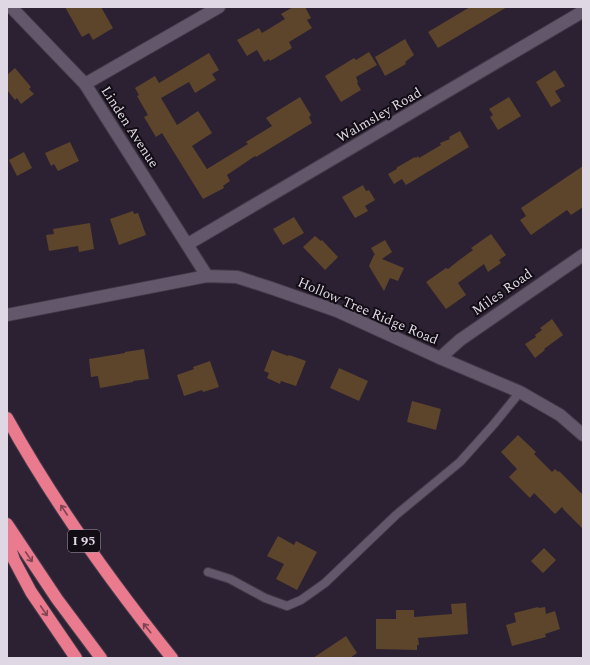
<svg xmlns="http://www.w3.org/2000/svg" width="590" height="665" font-family="Spectral,serif">
  <style>
    .building { fill: #5c452a }
    .lines { fill: none; stroke-linecap: round; stroke-linejoin: round }
    .lane-casing { stroke: #453b4a; stroke-width: 10 }
    .street-casing { stroke: #453b4a; stroke-width: 14 }
    .secondary-casing { stroke: #453b4a; stroke-width: 14 }
    .highway-casing { stroke: #453b4a; stroke-width: 14 }
    .lane { stroke: #63576b; stroke-width: 8 }
    .street { stroke: #63576b; stroke-width: 12 }
    .secondary { stroke: #63576b; stroke-width: 12 }
    .highway { stroke: #ea7a8e; stroke-width: 12 }
    .oneway { stroke: #7e4452 }
    .labels { text-anchor: middle; dominant-baseline: central; stroke-width: 4; stroke-linejoin: round; paint-order: stroke }
    .shield { fill: #120d15; stroke: #a29ba6; stroke-width: 1 }
    .shield-label { font-size: 13px; font-weight: bold; fill: #dfd8e4 }
    .street-label { font-size: 14px; fill: #dfd8e4; stroke: #120d15 }
  </style>
  <rect width="100%" height="100%" fill="#2c2133"/>
  <path class="building" d="M65,7H101L113,28L93,40L89,33L82,37Z
    M293,7H305L311,18L307,20L312,28L289,42L292,48L270,61L269,59L264,62L257,50L247,56L237,40L259,28L262,33L285,19L281,14Z
    M470,7H507L438,48L428,32Z
    M405,39L414,55L405,62L406,64L385,76L375,57Z
    M369,52L377,65L356,77L358,82L357,83L361,90L341,102L325,76L354,58L356,60Z
    M209,53L219,70L212,74L216,80L195,93L189,82L161,98L177,125L198,111L204,120L212,133L192,146L207,169L248,144L246,142L272,126L266,118L300,97L311,115L309,117L312,123L256,157L255,156L227,175L230,181L223,186L224,188L203,199L162,133L156,137L144,117L148,115L137,96L139,95L135,88L155,76L159,83Z
    M15,68L31,87L29,89L34,94L21,104L17,98L15,100L7,90V75Z
    M555,70L565,86L555,91L561,101L551,107L536,82Z
    M509,97L521,116L498,130L490,117L493,115L489,109Z
    M460,131L469,147L406,185L402,179L394,184L388,174L397,169L396,168L415,157L416,158L418,156L419,158L441,145L440,143L450,139L449,137Z
    M70,142L79,161L58,171L54,164L51,166L45,153Z
    M24,152L32,168L17,176L9,160Z
    M583,166V207L571,215L567,210L531,235L520,220L526,216L521,208Z
    M363,185L366,191L369,190L375,200L365,206L368,211L355,218L342,197Z
    M133,211L134,214L138,213L146,235L119,245L110,219Z
    M294,217L304,233L283,245L273,229Z
    M90,223L94,249L79,252L78,246L49,251L46,235L54,234L53,229Z
    M491,234L506,255L499,260L501,263L488,272L484,264L458,283L466,295L446,309L426,282L446,268L448,269L458,261L473,250L471,248Z
    M315,236L321,241L322,240L338,257L325,270L303,247Z
    M385,240L392,252L382,259L404,268L398,281L390,278L384,291L369,266L374,255H375L371,248Z
    M552,319L563,335L544,349L545,350L535,358L525,344L536,337L535,335L542,330L540,328Z
    M144,349L149,379L133,381V382L100,388L98,376L91,377L89,359L125,353V352Z
    M272,350L288,356L289,355L306,361L296,386L281,381L280,384L267,378L269,373L264,371Z
    M210,361L219,387L203,392L202,390L184,396L177,375L194,369L193,367Z
    M339,368L368,381L359,401L330,388Z
    M412,401L441,409L436,430L407,422Z
    M518,435L536,452L534,454L552,472L555,469L558,472L559,471L583,495V529L564,510L562,507L555,514L534,493L530,498L509,477L517,469L501,452Z
    M278,536L294,545L296,541L317,552L297,590L276,579L284,564L267,556Z
    M544,548L556,560L543,573L531,561Z
    M466,603L468,634L418,638L419,645H417V650L376,649V619H396V610H414V617L452,614L451,604Z
    M538,607L539,608L545,607L546,614L555,611L560,629L545,634L546,637L512,646L506,625L516,622L514,613Z
    M346,636L357,653L350,658H313Z"/>
  <g class="lines">
    <defs>
      <path id="lane" d="M208,572L230,579L265,598L287,606L301,600L325,583L396,515L460,462L494,424L520,392"/>
      <path id="street" d="M85,84L219,7
        M188,244L582,12L583,10
        M440,358L460,340L583,255"/>
      <path id="secondary" d="M11,7L85,84L207,276
        M7,315L207,276L237,277L271,288L337,311L440,358L520,392L560,415L583,435"/>
      <path id="highway" d="M7,418C54,503 111,582 172,658
        M7,524L57,599L101,658
        M7,539L14,560L31,592L76,658"/>
    </defs>
    <use href="#lane" class="lane-casing"/>
    <use href="#street" class="street-casing"/>
    <use href="#secondary" class="secondary-casing"/>
    <use href="#highway" class="highway-casing"/>
    <use href="#lane" class="lane"/>
    <use href="#street" class="street"/>
    <use href="#secondary" class="secondary"/>
    <use href="#highway" class="highway"/>
  </g>
  <defs><path id="oneway-shaft" d="M-6 0H5M1.5-3L5.5 0L1.5 3" fill="none" stroke-width="1.6" stroke-linecap="round" stroke-linejoin="round"/></defs>
  <g class="oneway">
    <use href="#oneway-shaft" transform="translate(64 510) rotate(-123)"/>
    <use href="#oneway-shaft" transform="translate(29 557) rotate(56)"/>
    <use href="#oneway-shaft" transform="translate(44 611) rotate(56)"/>
    <use href="#oneway-shaft" transform="translate(147 628) rotate(-129)"/>
  </g>
  <g class="labels">
    <rect class="shield" x="68" y="530" width="32" height="22" rx="3"/>
    <g class="shield-label">
      <text x="84" y="541">I 95</text>
    </g>
    <g class="street-label">
      <text transform="translate(379 115) rotate(-30)">Walmsley Road</text>
      <text transform="translate(130 127) rotate(57)">Linden Avenue</text>
      <text transform="translate(502 292) rotate(-35)">Miles Road</text>
      <text transform="translate(368 311) rotate(23)">Hollow Tree Ridge Road</text>
    </g>
  </g>
  <rect width="590" height="665" fill="none" stroke="#dfd8e4" stroke-width="16"/>
</svg>
